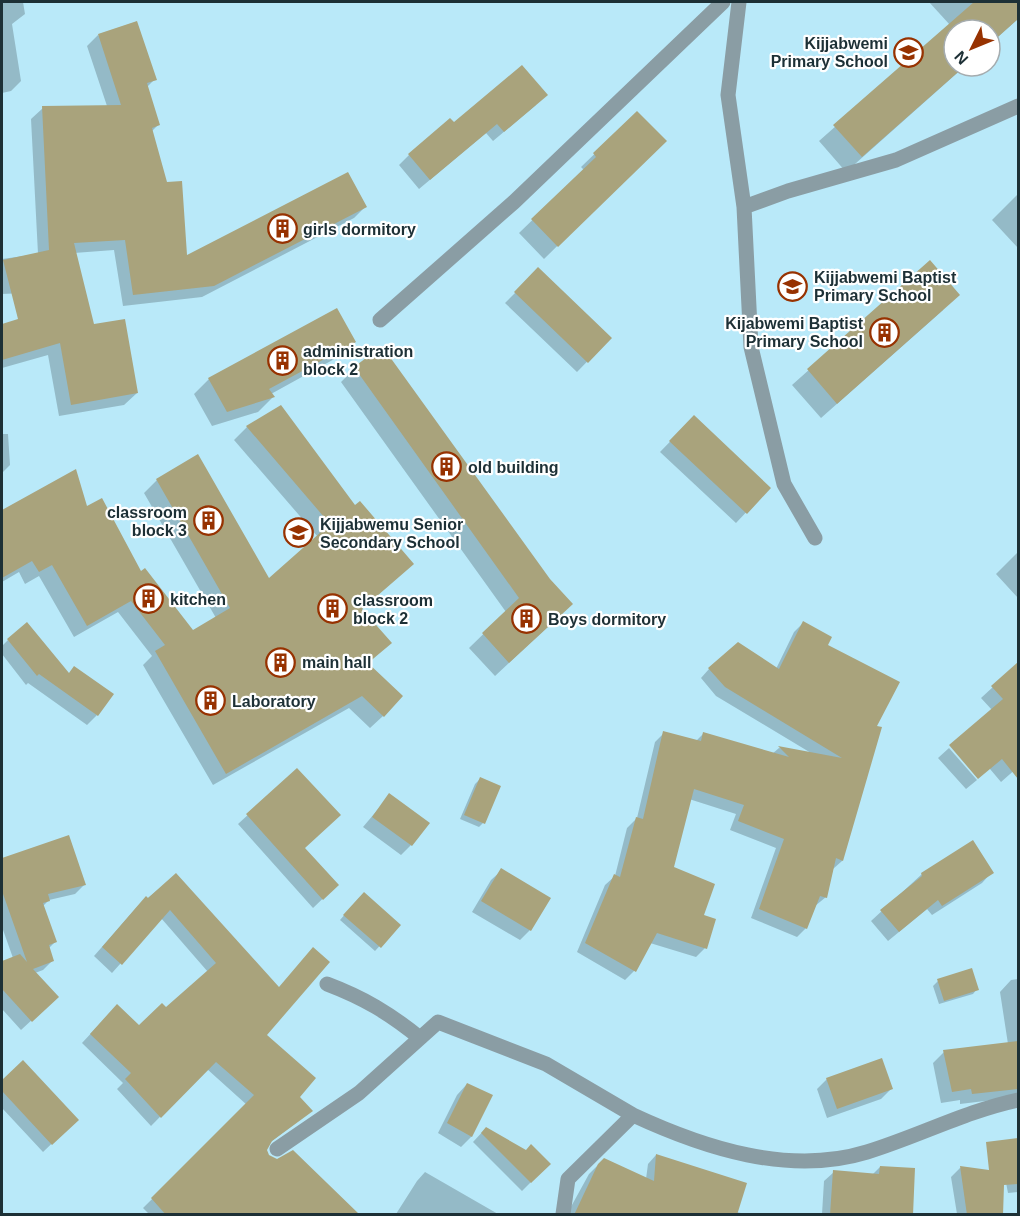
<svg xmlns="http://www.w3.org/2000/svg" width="1020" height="1216" font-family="Helvetica,sans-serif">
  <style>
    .shadow { fill: #0003 }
    .building { fill: #a9a37c }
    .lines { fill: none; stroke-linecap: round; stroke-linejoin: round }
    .street { stroke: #8a9da4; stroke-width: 15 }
    .labels { text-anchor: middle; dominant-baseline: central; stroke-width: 4.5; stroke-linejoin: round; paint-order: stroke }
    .poi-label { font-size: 16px; font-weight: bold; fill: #1d3036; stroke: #fff; text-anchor: start }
  </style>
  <rect width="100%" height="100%" fill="#b9e9f9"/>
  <path class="shadow" d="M2,2H23L25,14L12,24L21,81L11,91L2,93Z
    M929,2H1018V19L990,44V30H954V66H965L846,172L819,141L950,25Z
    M98,35L155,79L147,87L158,125L151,132L186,258L365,207L354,218L202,297L123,306L114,250L74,253L70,291L2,294V259L38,254L31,119L43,108L107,106L87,46Z
    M536,105L493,141L486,133L419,189L399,165L409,155L454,124Z
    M637,113L664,141L544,259L519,233L584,170L581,167Z
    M1018,194V248L992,220Z
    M930,262L943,310L821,418L792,385Z
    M538,270L610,338L577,372L505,303Z
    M87,301L93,326L137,393L124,405L59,416L48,355L2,368V325Z
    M354,342L338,357L271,394L273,397L258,412L212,426L194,394L209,379Z
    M355,368L557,618L495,676L469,648L506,612L341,382Z
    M281,407L355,508L412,564L361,610L390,643L367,664L383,716L370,728L349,708L213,785L143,665L152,656L118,612L74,637L39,576L25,584L19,572L2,582V512L75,471L86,508L192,632L216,618L144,493L157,480L269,580L318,537L234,440L247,427Z
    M694,417L769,488L736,523L660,452Z
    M2,434H8L10,465L2,473Z
    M1018,552V598L996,574Z
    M803,623L826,646L875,727L842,861L833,869L826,897L815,906L806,928L797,937L751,918L776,848L730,830L736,814L689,799L672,868L703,916L705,948L696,957L650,943L634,971L625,980L577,952L605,885L615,876L627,828L637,818L655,742L664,733L696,741L703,734L772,754L779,748L811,753L716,696L701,678L709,669H776L794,632Z
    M8,640L97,715L87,725L28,683L26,685L2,654V646Z
    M1018,664V767L1001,782L990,769L992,710L981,698Z
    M949,748L977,780L966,789L938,758Z
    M297,770L303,849L337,885L313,908L238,824Z
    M480,779L483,823L479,827L460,819L475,784Z
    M390,795L411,845L401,855L363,827Z
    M68,837L85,884L75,894L49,900L43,906L55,942L48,949L52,961L43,970L35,973L47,1006L21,1030L2,1009V962L13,958L2,927V860Z
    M502,870L530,930L520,940L472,912L491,880Z
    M992,872L982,883L932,915L927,909L888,941L871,921L922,874Z
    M176,875L297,1097L311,1111L268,1144L266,1149L268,1156L358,1214H149L143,1208L247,1105L207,1069L151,1126L117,1089L123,1083L82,1043L108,1015L139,1027L166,1009L208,972L161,918L112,973L94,956L137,907Z
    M359,898L399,925L375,951L340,920Z
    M1018,979V1097L960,1104V1100L941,1103L933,1063L944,1052L1008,1044L1000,992L1011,980Z
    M938,981L977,989L973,994L939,1004L933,986Z
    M23,1062L68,1128L43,1152L2,1108V1082Z
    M827,1079L891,1089L881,1099L827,1118L817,1089Z
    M467,1084L491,1096L471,1137L461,1147L438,1133L457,1095Z
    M486,1128L526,1152L549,1164L522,1191L473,1142Z
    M1018,1146V1192L1008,1193L1001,1157L1011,1147Z
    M656,1155L736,1212L746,1214H567L589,1174L604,1159L646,1179L648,1164Z
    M880,1167L912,1214H822L824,1181L834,1172L872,1175Z
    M960,1168L984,1171L988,1214H957L951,1177Z
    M425,1172L498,1214H396L417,1181Z"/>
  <path class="building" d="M974,2H1018V19L990,44V30H954V66H965L862,157L833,125Z
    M137,21L157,80L147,83L160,125L152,128L167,182L182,181L187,255L348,172L367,207L214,286L133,295L125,240L74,243L94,324L125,319L138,393L71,405L60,343L2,360V324L18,319L3,260L49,250L42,106L121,105L98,34Z
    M522,65L548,95L504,132L497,124L430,180L408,154L450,118L454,122Z
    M637,111L667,141L558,247L531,219L596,157L593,153Z
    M930,260L960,295L837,404L807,369Z
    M538,267L612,338L588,363L514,292Z
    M337,308L356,342L269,389L275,397L227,412L208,378Z
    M382,346L550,579L573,604L509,663L482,633L519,598L354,367Z
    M281,405L355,505L360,501L414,564L362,609L392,643L368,663L403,696L384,717L362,696L226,774L155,651L165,645L131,601L87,626L52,565L39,572L32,561L2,578V510L76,469L87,506L102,498L141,571L145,568L193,630L230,608L156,479L198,454L269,578L330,524L246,426Z
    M694,415L771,488L747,514L669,441Z
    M803,621L832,637L828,645L900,682L877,726L882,727L843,861L836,858L827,898L820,896L807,929L759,909L784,839L738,821L744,805L694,789L674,867L715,884L704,915L716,919L707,949L657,933L636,972L585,943L614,874L620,877L636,817L643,819L663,731L701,741L703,732L789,757L778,746L842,758L725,687L708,668L738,642L779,669Z
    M27,622L69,673L74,666L114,694L98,716L39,674L37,676L7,639Z
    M1018,662V779L1002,759L978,779L949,745L1003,699L991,686Z
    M297,768L341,815L305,848L339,885L323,900L246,814Z
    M480,777L501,786L485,824L464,815Z
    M389,793L430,823L412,846L372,817Z
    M69,835L86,885L48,894L50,901L43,903L57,942L49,945L54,961L33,969L59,997L32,1022L2,989V961L20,954L27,962L2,891V858Z
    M973,840L994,873L942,906L938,900L899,932L880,910L922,876L921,873Z
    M501,868L551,898L531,931L481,901Z
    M176,873L279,987L313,947L330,962L267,1035L316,1078L300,1097L313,1111L272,1141L267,1150L269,1155L277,1159L293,1150L360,1215H166L151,1198L254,1095L216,1062L161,1118L125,1079L131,1073L90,1034L117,1004L139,1025L162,1003L166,1007L216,963L170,910L122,965L102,947L146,896L148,898Z
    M364,892L401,925L381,948L343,915Z
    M972,968L979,990L944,1001L937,979Z
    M1018,1041V1089L972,1094L971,1089L952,1092L943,1050Z
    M882,1058L893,1089L837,1109L826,1078Z
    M23,1060L79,1120L52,1145L2,1091V1080Z
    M467,1083L493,1095L472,1137L447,1123Z
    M486,1127L526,1150L531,1144L551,1164L531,1183L481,1133Z
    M1018,1138V1184L1004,1185L1003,1215H967L960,1166L989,1170L986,1142Z
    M656,1154L747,1183L737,1215H574L598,1164L604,1158L654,1181Z
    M880,1166L915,1168L913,1215H830L833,1170L879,1174Z"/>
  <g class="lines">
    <path class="street" d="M739,2L728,95L744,207
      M380,320L514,202L723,2
      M815,538L784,484L751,347L744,207L788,191L896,160L1018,106
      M327,984C364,998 389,1013 420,1038
      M277,1149L359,1093L438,1022L546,1064L633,1115
      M563,1214L568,1179L633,1115C704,1148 789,1176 867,1152C919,1136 966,1111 1018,1100"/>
  </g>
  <defs>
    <symbol id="school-ring" viewBox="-11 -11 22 22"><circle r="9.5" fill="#fff" stroke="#973201" stroke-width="1.5"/><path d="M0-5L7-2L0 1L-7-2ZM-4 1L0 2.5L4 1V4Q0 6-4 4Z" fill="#973201"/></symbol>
    <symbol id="building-ring" viewBox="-11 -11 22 22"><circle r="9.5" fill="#fff" stroke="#973201" stroke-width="1.5"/><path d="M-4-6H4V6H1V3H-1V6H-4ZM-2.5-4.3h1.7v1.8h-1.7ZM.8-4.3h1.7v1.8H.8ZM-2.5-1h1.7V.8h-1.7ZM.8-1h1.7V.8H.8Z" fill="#973201"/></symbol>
  </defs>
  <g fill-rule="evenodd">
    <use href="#school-ring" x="892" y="36" width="33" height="33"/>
    <use href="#building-ring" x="266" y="212" width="33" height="33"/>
    <use href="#school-ring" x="776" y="270" width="33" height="33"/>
    <use href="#building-ring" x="868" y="316" width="33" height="33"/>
    <use href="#building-ring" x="266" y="344" width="33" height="33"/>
    <use href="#building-ring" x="430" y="450" width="33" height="33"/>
    <use href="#building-ring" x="192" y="504" width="33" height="33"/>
    <use href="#school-ring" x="282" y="516" width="33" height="33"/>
    <use href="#building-ring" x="132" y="582" width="33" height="33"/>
    <use href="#building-ring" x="316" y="592" width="33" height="33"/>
    <use href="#building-ring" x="510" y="602" width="33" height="33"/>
    <use href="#building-ring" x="264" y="646" width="33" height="33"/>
    <use href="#building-ring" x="194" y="684" width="33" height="33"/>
  </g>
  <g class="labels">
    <g class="poi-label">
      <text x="888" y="43" text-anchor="end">Kijjabwemi<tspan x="888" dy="18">Primary School</tspan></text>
      <text x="303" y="229">girls dormitory</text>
      <text x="814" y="277">Kijjabwemi Baptist<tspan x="814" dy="18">Primary School</tspan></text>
      <text x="863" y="323" text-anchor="end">Kijabwemi Baptist<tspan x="863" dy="18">Primary School</tspan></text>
      <text x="303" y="351">administration<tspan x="303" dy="18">block 2</tspan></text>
      <text x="468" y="467">old building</text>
      <text x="187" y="512" text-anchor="end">classroom<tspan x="187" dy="18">block 3</tspan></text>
      <text x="320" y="524">Kijjabwemu Senior<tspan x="320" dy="18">Secondary School</tspan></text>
      <text x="170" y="599">kitchen</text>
      <text x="353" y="600">classroom<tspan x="353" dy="18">block 2</tspan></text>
      <text x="548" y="619">Boys dormitory</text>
      <text x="302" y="662">main hall</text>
      <text x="232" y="701">Laboratory</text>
    </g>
  </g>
  <rect width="1020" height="1216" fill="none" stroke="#1d3036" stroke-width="6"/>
  <g transform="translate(972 48) rotate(227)"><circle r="28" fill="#ffffff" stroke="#a5acaf" stroke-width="1.5"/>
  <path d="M0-4.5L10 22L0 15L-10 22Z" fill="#973201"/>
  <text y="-9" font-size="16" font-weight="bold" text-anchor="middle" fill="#1d3036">N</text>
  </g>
</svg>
